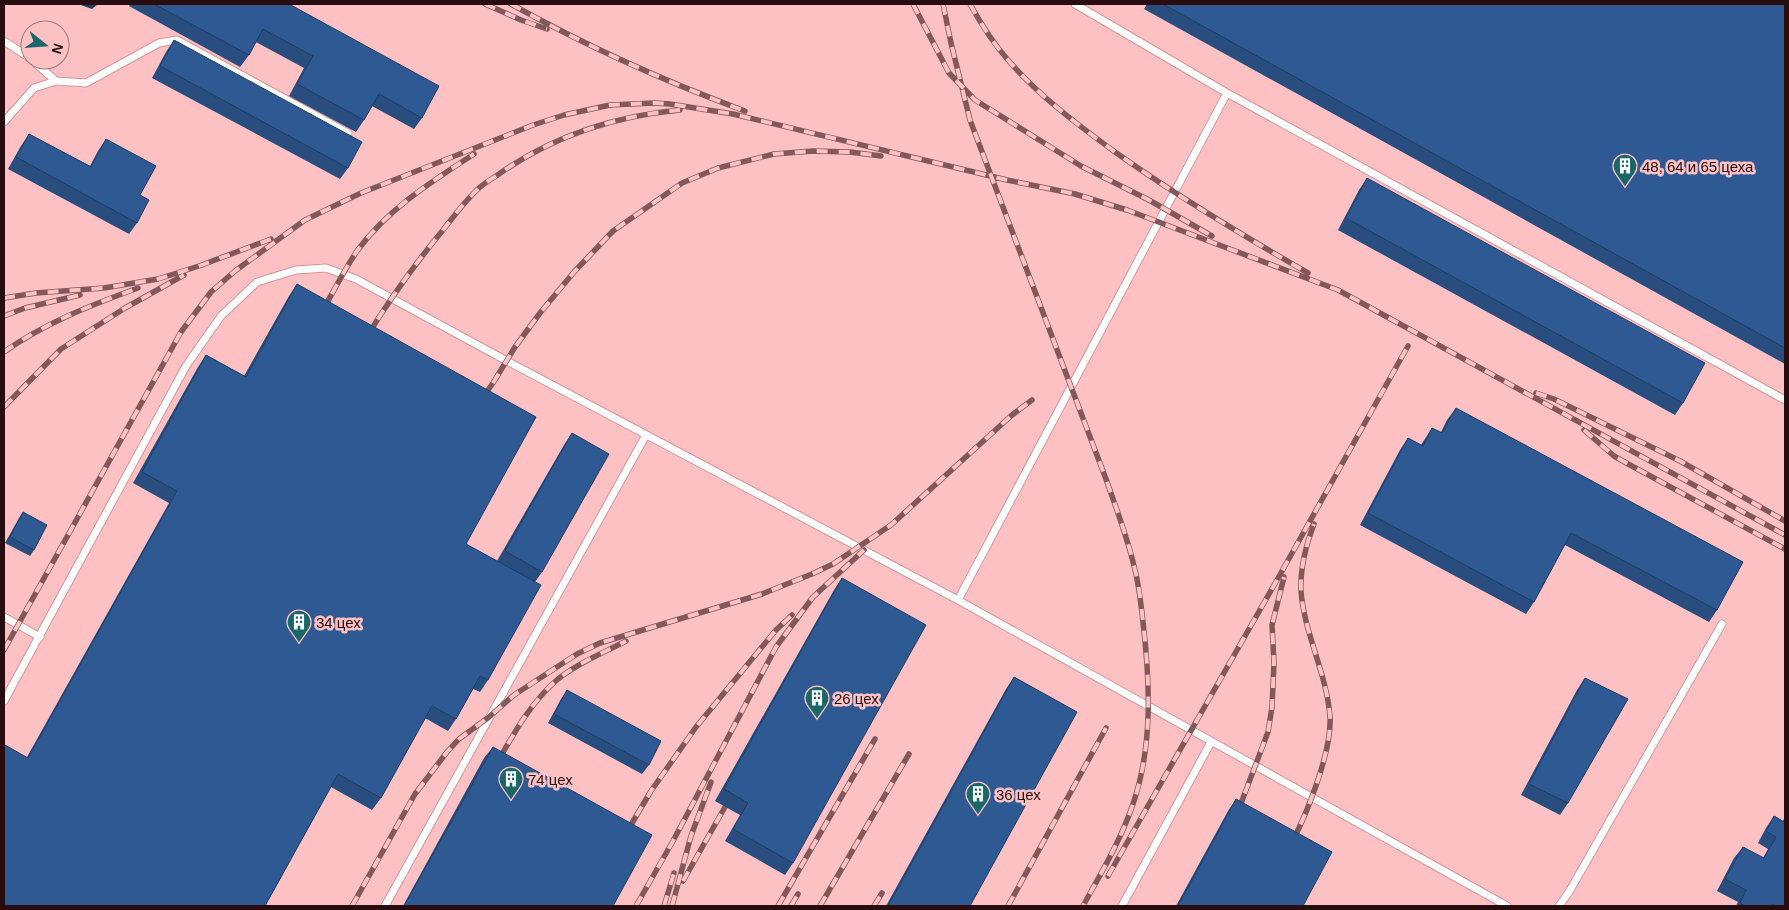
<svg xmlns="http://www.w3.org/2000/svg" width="1789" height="910" font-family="Arial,sans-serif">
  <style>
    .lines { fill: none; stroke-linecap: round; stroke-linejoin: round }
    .lane-casing { stroke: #dc9397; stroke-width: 9 }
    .lane { stroke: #fff; stroke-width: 7 }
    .rail-casing { stroke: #82595b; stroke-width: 5.5 }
    .rail { stroke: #fec1c3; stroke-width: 4; stroke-dasharray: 11; stroke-linecap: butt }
    .wall { fill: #284d7e }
    .shaded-wall { fill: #203e66 }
    .building { fill: #2e5992; stroke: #203e66 }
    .labels { text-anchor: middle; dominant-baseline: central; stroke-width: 5; stroke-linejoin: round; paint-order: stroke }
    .poi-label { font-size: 15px; fill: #270d0f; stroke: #fec1c3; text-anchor: start }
  </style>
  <rect width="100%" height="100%" fill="#fec1c3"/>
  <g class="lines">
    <defs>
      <path id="lane" d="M1075,4L1227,93L1785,400
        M4,41L30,58
        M32,60L56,81
        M4,122L34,88L56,81L86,83L159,43L177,40L348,133
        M958,600L1227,93
        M4,617L40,637
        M4,701L186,366L221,316L257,282L296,270L326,268L356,279L507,361L958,600L1507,906
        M385,906L646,435
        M1122,906L1211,742
        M1559,906L1569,892L1722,624"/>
    </defs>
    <use href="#lane" class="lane-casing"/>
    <use href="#lane" class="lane"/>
    <defs>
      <path id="rail" d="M485,4L521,20L547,29
        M511,4C586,46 664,81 745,111
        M913,4L949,73L975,100L1081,166L1149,200L1212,236
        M943,4L951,43L970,120L1106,479C1116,508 1127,536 1134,566C1139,584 1141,604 1143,622C1150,682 1153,746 1133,804C1121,840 1101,873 1083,906
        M970,4C981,24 993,43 1008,60C1038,95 1078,125 1115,152C1177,196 1242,235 1308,273
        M4,298L36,293L104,288L158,279L199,266L271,239
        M321,313C333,293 344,270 357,251C388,209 431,182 474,154
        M4,316L25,308L80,295
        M366,338C389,300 415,264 443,230C454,216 465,201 478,189C484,183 492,179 499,174C553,136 615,116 680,110
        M4,352C45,323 91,305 138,288
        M1536,393L1554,399L1680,461L1785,521
        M480,401L493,383L515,347L540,313L574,272L613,231L682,183L718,168L774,154L813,151L850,152L881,156
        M4,407L61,349L125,308L184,275
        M1584,430L1614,456L1630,465L1785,549
        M4,650L181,332L211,292L235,271L305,220L361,193L533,125L564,115L610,105L654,103L670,104L733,114L1007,180L1075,194L1127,210L1338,290L1785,535
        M497,763C514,733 531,702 558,679C578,663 603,653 626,641
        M1237,814L1268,732L1272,707L1274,663L1272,625L1284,577
        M625,835L651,791L696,727L776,630L792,615
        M1291,844C1307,814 1332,751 1330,717C1327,674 1304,633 1301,591C1300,568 1306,545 1314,524
        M1108,876L1277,580L1408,346
        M683,881L725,807
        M352,906L415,794L447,752L459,739L489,717L514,695L577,654L600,643L762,594L812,574L833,564L891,525L1012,415L1032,400
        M636,906L673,841L776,647L813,597L864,550
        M664,906L674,873
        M672,906L691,836L711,782
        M778,906L875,739
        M791,906L798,894
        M820,906L909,754
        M874,906L882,893
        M1008,906L1106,728"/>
    </defs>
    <use href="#rail" class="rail-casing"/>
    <use href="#rail" class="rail"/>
  </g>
  <path class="wall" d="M130,4H289L422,118L414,129L372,106L364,120L356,132L289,96L304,68L256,42L249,55L240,67L129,6Z
    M1147,4H1785V364L1144,9Z
    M174,40L348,168L340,179L152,78L166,52Z
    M29,134L90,166L98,151L106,139L140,195L137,223L129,234L8,169L21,146Z
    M1367,178L1683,403L1675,415L1338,230L1359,190Z
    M297,284L466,544L497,561L564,445L572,433L542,572L535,582L488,680L480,692L473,689L456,719L448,731L425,718L381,798L372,810L331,787L265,906L27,757L169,503L133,483L198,367L206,355L244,376L289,296Z
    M1456,408L1717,610L1709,622L1565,545L1534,602L1526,614L1360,525L1400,450L1408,438L1421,445L1432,428L1441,432L1447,420Z
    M23,512L34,550L30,556L5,543L19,518Z
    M842,578L793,863L785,875L725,841L740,815L715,801L834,590Z
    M1014,677L970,906H886L1006,689Z
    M1585,678L1568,803L1560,815L1521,795L1577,690Z
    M567,690L649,765L642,774L548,723L561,699Z
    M493,747L613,906H403L484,758Z
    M1236,799L1303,906H1176L1228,811Z
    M1774,816L1783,821L1785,817V906H1736L1738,902L1717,891L1734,858L1743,847L1763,858L1768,849L1758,843L1766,828Z"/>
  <path class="shaded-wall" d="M78,4H98L92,9Z"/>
  <path class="building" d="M154,4H289L439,86L422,118L379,94L364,120L297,84L313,56L263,29L249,55Z
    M1163,4H1785V348Z
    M174,40L362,142L348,168L160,66Z
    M29,134L91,167L106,139L156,166L140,195L149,200L137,223L16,157Z
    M1367,178L1705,363L1683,403L1346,218Z
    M297,284L536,417L466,544L541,585L488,680L480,676L456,719L432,706L381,798L338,774L265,906H4V748L5,745L28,758L177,491L142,472L206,355L246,377Z
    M1456,408L1743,562L1717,610L1571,533L1534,602L1368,513L1408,438L1423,446L1432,428L1442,433Z
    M572,433L609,454L542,572L505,551Z
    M23,512L47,525L34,550L10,537Z
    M842,578L926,625L793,863L733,829L748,803L724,789Z
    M1014,677L1077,712L970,906H888Z
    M1585,678L1628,699L1568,803L1529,784Z
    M567,690L661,741L649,765L554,714Z
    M493,747L652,835L613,906H404Z
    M1236,799L1332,852L1303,906H1178Z
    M1774,816L1784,822L1785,820V906H1776L1772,904L1771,906H1745L1740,903L1746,890L1725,879L1743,847L1764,858L1776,837L1766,831Z"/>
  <defs>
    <symbol id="building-pin" viewBox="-11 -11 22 30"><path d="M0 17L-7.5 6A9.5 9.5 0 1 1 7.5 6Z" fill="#196768" stroke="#fec1c3"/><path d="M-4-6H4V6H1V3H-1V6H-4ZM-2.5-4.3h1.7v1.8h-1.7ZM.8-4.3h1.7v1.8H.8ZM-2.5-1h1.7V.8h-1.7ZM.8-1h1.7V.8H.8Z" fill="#fff"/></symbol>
  </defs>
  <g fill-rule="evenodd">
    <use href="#building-pin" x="1611" y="152" width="28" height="38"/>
    <use href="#building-pin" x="285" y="608" width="28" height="38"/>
    <use href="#building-pin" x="803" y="684" width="28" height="38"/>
    <use href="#building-pin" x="497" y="765" width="28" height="38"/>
    <use href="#building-pin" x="964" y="780" width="28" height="38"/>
  </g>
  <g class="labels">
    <g class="poi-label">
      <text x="1642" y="166">48, 64 и 65 цеха</text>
      <text x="316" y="622">34 цех</text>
      <text x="834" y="698">26 цех</text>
      <text x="528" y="779">74 цех</text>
      <text x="996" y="794">36 цех</text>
    </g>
  </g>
  <rect width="1789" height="910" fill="none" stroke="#270d0f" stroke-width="10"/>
  <g transform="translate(45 45) rotate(107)"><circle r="24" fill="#fec1c3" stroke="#a8797b"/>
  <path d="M0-4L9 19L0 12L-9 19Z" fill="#196768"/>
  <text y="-8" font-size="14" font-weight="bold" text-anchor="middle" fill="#270d0f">N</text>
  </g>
</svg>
